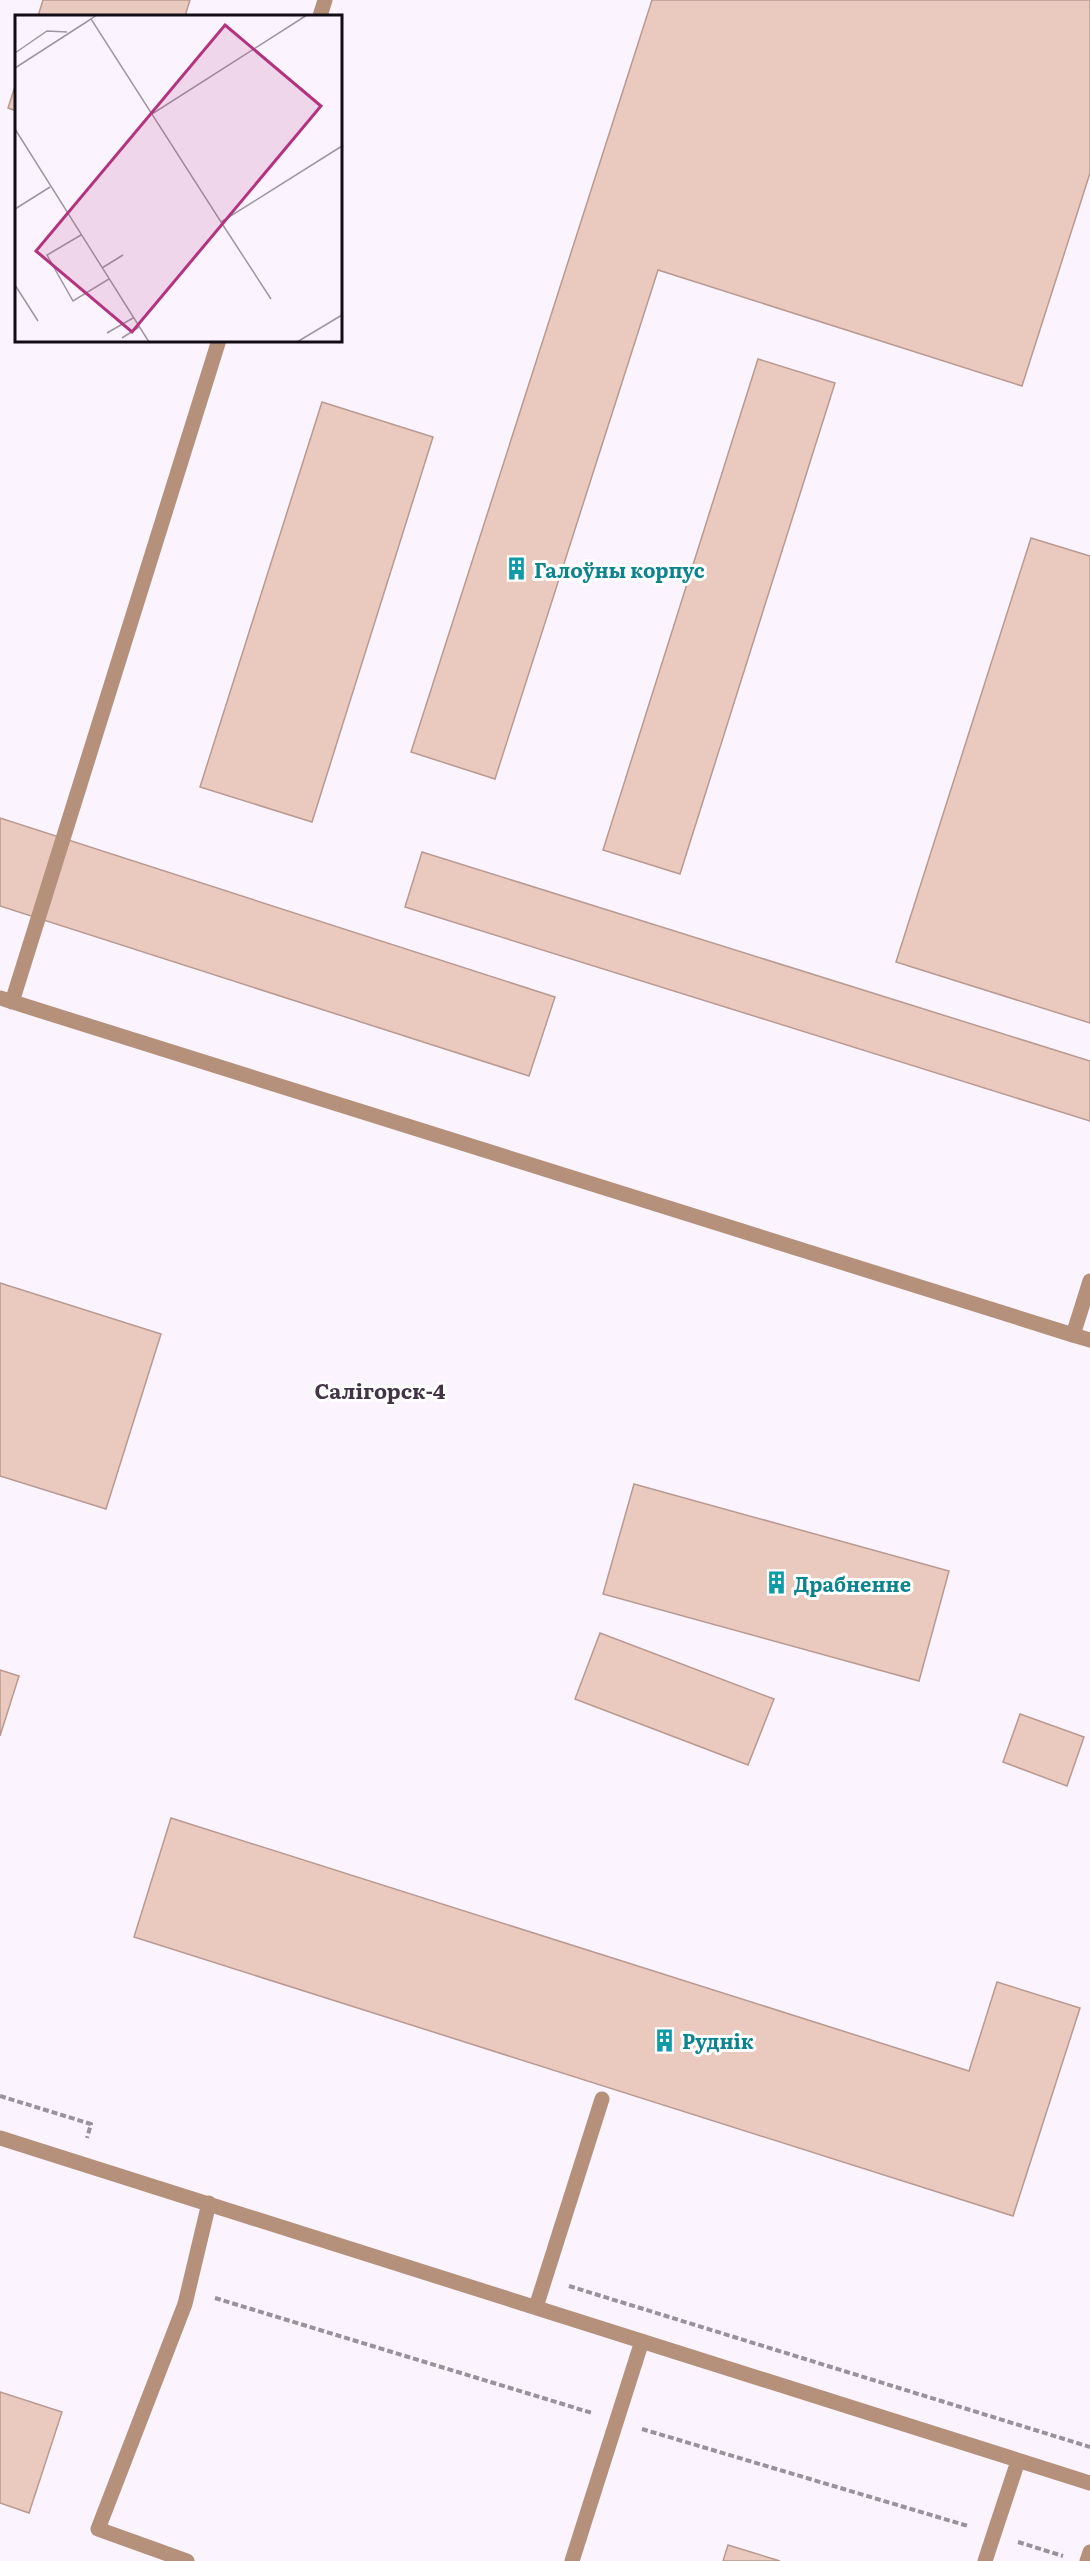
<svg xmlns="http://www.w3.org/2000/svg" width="1090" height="2561" font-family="Literata,serif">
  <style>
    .building { fill: #eac9bf; stroke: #b99a91; stroke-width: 1.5 }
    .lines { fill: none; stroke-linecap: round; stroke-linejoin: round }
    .path { stroke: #99929c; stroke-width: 4; stroke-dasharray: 6 3; stroke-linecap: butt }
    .minor { stroke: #b5907a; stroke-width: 15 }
    .labels { text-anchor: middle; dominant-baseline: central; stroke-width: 6; stroke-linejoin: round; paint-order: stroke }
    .culture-label { font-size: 20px; font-weight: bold; fill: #0d838f; stroke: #fff; text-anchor: start }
    .neighbourhood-label { font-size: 21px; font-weight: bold; fill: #423347; stroke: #fff }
    .inset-road { fill: none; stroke: #9e97a0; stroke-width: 1.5 }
    .view { fill: #b4337e; fill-opacity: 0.15; stroke: #b4337e; stroke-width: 3 }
    .inset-edge { fill: none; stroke: #120c14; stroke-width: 3 }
  </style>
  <rect width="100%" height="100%" fill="#fbf3fe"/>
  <path class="building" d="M43,0H190L185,16H38Z
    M652,0H1090V173L1022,386L658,270L495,779L411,752Z
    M16,83V111L8,108Z
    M758,359L835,383L680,874L603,850Z
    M322,402L433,437L312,822L200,787Z
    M1031,538L1090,556V1023L896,962Z
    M0,818L555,997L529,1076L0,906Z
    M422,852L1090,1061V1121L405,907Z
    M0,1283L161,1334L106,1509L0,1476Z
    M634,1484L949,1571L919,1681L603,1594Z
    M600,1633L774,1699L748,1765L575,1699Z
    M0,1670L19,1676L0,1736Z
    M1020,1714L1084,1737L1067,1786L1003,1762Z
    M171,1818L969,2071L997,1982L1080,2008L1013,2216L134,1937Z
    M0,2392L62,2412L29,2513L0,2503Z
    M728,2545L780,2561H723Z"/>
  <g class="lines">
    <path class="path" d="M0,2096L91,2124L87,2138
      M569,2286L1090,2447
      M215,2298L592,2413
      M642,2429L968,2526
      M1018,2542L1063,2556"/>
    <path class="minor" d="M320,16L325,0
      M0,998L1073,1335L1090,1281
      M12,1002L219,340
      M1073,1335L1090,1340
      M0,2138L1090,2483
      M536,2307L602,2099
      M187,2561L98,2529L185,2304L209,2203
      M572,2561L642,2341
      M985,2561L1018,2461
      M1087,2561L1090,2552"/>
  </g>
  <defs>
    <symbol id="building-bare" viewBox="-9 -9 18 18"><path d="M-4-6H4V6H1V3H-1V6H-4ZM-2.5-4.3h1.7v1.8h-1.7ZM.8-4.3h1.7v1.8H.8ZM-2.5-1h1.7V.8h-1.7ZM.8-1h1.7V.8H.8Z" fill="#0f9aa8" stroke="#fff" stroke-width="2.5" paint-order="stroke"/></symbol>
  </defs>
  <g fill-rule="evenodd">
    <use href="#building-bare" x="500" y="552" width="33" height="33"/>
    <use href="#building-bare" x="760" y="1566" width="33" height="33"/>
    <use href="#building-bare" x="648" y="2024" width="33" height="33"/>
  </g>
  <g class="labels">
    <g class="culture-label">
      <text x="534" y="569">Галоўны корпус</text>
      <text x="794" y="1583">Драбненне</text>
      <text x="682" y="2040">Руднік</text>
    </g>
    <g class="neighbourhood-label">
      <text x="380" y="1389">Салігорск-4</text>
    </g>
  </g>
  <g transform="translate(15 15)">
    <rect width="327" height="327" fill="#fbf3fe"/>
    <path class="inset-road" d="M82,0L76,4L206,207L327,131M0,38L32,16L52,17M0,53L76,4M137,99L292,0M0,114L134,327M0,194L35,172M206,207L256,284M66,220L32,240L58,286L94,264M87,253L108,240M0,270L23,306M92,318L118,303M107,323L124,312M282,327L327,300"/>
    <path class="view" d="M210,10L306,91L117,317L21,236Z"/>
    <rect width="327" height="327" class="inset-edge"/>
  </g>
</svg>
